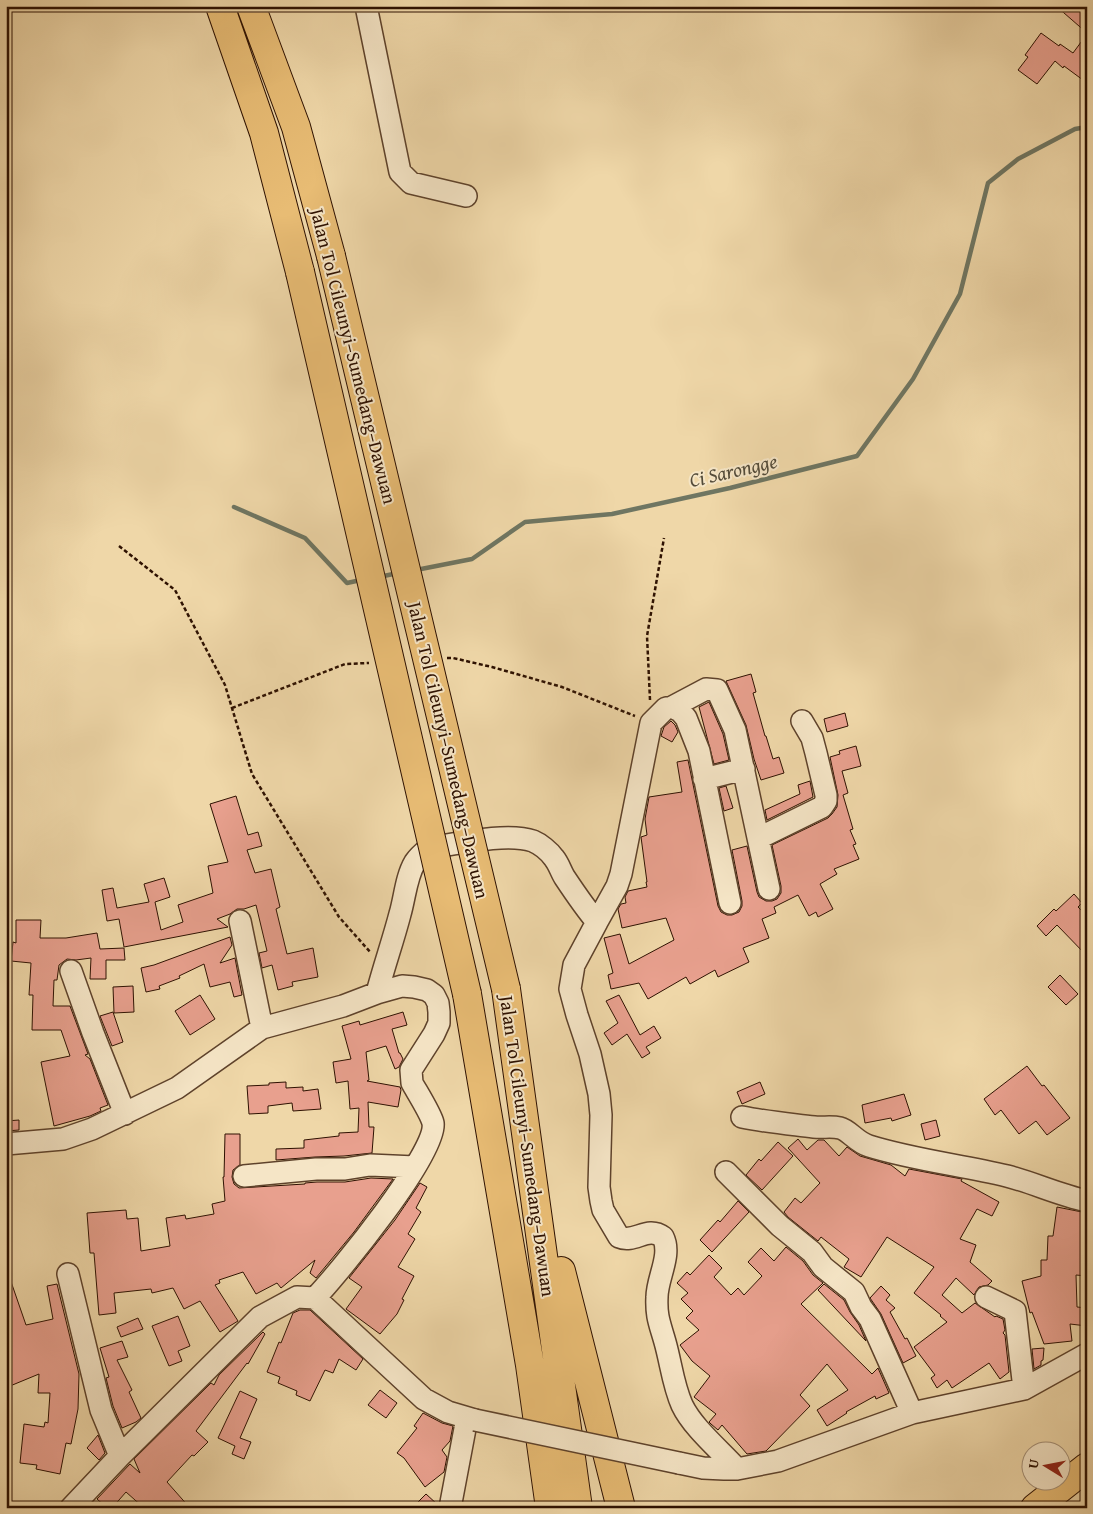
<svg xmlns="http://www.w3.org/2000/svg" width="1093" height="1514" font-family="'Gentium Book Plus',serif">
  <style>
    .lines { fill: none; stroke-linecap: round; stroke-linejoin: round }
    .stream { stroke: #6f7662; stroke-width: 4.5 }
    .building { fill: #e8a08e; stroke: #2e1101 }
    .minor-casing { stroke: #5e422b; stroke-width: 24 }
    .highway-casing { stroke: #2e1101; stroke-width: 30 }
    .path { stroke: #2e1101; stroke-width: 2.5; stroke-dasharray: 4 2.5; stroke-linecap: butt }
    .minor { stroke: #f5e5c6; stroke-width: 21 }
    .highway { stroke: #e8bc74; stroke-width: 28 }
    .minor-bridge-casing { stroke: #5e422b; stroke-width: 24; stroke-linecap: butt }
    .highway-bridge-casing { stroke: #2e1101; stroke-width: 30; stroke-linecap: butt }
    .minor-bridge { stroke: #f5e5c6; stroke-width: 21 }
    .highway-bridge { stroke: #e8bc74; stroke-width: 28 }
    .labels { text-anchor: middle; dominant-baseline: central; stroke-width: 4; stroke-linejoin: round; paint-order: stroke }
    .street-label { font-size: 19px; fill: #2e1101; stroke: #f5e5c6 }
    .water-label { font-size: 20px; font-style: italic; fill: #544c3a; stroke: #f5e5c6 }
  </style>
  <rect width="100%" height="100%" fill="#efd7a8"/>
  <filter id="stains"><feTurbulence type="fractalNoise" baseFrequency=".004" numOctaves="4"/><feColorMatrix values="0 0 0 0 .2 0 0 0 0 .09 0 0 0 0 .02 0 0 0 .5 -.17"/></filter>
  <radialGradient id="worn" r=".72"><stop offset=".6" stop-color="#630" stop-opacity="0"/><stop offset="1" stop-color="#630" stop-opacity=".3"/></radialGradient>
  <g class="lines">
    <path class="stream" d="M234,507L305,538L347,583L361,580
      M416,570L472,559L525,522L612,514L730,488L857,456L913,379L960,294L988,183L1018,159L1075,129L1087,127
      M379,577L398,573"/>
  </g>
  <path class="building" d="M1056,6H1087V33Z
    M1041,33L1059,46L1060,44L1073,53L1087,34V83L1064,66L1063,68L1055,61L1037,84L1018,70L1028,57L1025,55Z
    M751,674L756,692L753,693L765,736H766L773,759L779,757L784,773L761,780L754,759L746,725L726,681Z
    M709,702L723,734L729,760L714,764L699,707Z
    M845,713L848,726L827,732L824,719Z
    M671,721L675,725L678,732L672,742L661,736L664,727Z
    M856,746L861,766L842,771L848,793L843,795L853,829L850,830L856,844L853,845L859,859L834,869L837,874L820,884L833,909L818,917L816,912L809,916L798,895L774,907L776,913L762,919L769,938L743,948L749,962L718,977L715,970L690,984L686,977L648,999L639,983L611,989L608,975L613,973L604,938L620,934L629,964L674,940L666,918L622,928L618,909L621,904L626,903L625,897L628,891L647,887L646,882H647L641,837L647,835L645,819L649,797L682,792L677,762L688,760L718,906L721,912L727,915H732L739,912L742,906V901L732,850L747,846L757,892L759,897L766,901H772L777,899L781,893V886L772,845L828,818L832,814L837,807L838,795L830,757L840,754L839,751Z
    M810,781L813,797L767,820L765,810L800,794L798,785Z
    M726,786L733,808L724,811L719,788Z
    M236,796L248,835L258,832L262,846L247,850L255,873L271,869L280,907L276,909L287,954L313,948L318,977L292,982L293,986L278,990L272,965L262,968L259,953L267,951L256,905L244,909H237L230,914L217,919L228,927L124,947L119,919L107,921L102,890L113,888L117,908L149,902L144,884L164,878L170,897L155,902L161,930L183,922L178,905L213,893L208,866L228,862L210,804Z
    M1074,894L1082,903L1078,907L1087,916V956L1057,925L1046,936L1037,926L1054,909L1056,911Z
    M16,920H41L40,938H66L97,933L100,949L124,948L125,960H106V979H90L91,958L76,960L67,959L59,965L57,980H54L53,1006H70L88,1054L85,1055L90,1059L108,1105L100,1108L101,1111L90,1116L54,1126L41,1062L70,1056L61,1030H32L33,995H29L31,963L11,961L13,942L16,943Z
    M230,937L232,945L220,963L235,958L242,995L234,997L230,982L210,987L204,964L179,976L180,978L159,986L160,989L146,992L141,968L154,965Z
    M1060,975L1078,994L1066,1005L1048,987Z
    M133,986L134,1012L114,1013L113,987Z
    M200,995L215,1019L190,1035L175,1011Z
    M619,995L640,1035L654,1026L661,1038L646,1047L650,1053L642,1058L627,1034L612,1045L604,1033L618,1023L606,1001Z
    M113,1012L123,1042L112,1046L100,1016Z
    M403,1012L407,1025L392,1029L399,1053H400L403,1059L399,1067L395,1069L386,1046L366,1052L369,1080L367,1081L400,1087L401,1090L398,1107L368,1102L369,1127H374L372,1153L344,1156L315,1157L276,1160V1149L304,1148V1140L339,1136V1133L358,1132L359,1108L350,1109L348,1081L336,1083L333,1062L351,1059L342,1026L359,1021L360,1025Z
    M1027,1066L1042,1086L1044,1085L1070,1118L1047,1135L1036,1121L1019,1134L1001,1110L995,1115L984,1099Z
    M286,1082V1088L303,1087V1091L318,1089L321,1109L293,1111L292,1103L268,1106V1113L249,1114L247,1086L269,1085V1083Z
    M760,1082L765,1094L742,1104L737,1092Z
    M904,1094L911,1115L892,1121L891,1118L865,1123L862,1105Z
    M19,1120V1130L6,1131V1121Z
    M936,1120L940,1136L925,1140L921,1124Z
    M225,1134H240V1165L233,1170L232,1177L234,1184L239,1188L305,1184V1183L317,1182H345L371,1178L393,1179L354,1232L316,1278L310,1273L315,1260L281,1288L277,1283L256,1294L243,1272L219,1280L220,1283L215,1285L238,1321L220,1332L200,1301L184,1309L173,1288L152,1293L151,1289L114,1293L116,1313L99,1315L94,1253H90L87,1213L126,1210L127,1219L138,1218L141,1251L170,1246L166,1218L185,1215L186,1219L214,1214L212,1204L225,1201L223,1177H224Z
    M798,1139L807,1150L818,1140H824L839,1156L847,1147L860,1156L891,1165L905,1176L909,1169L962,1179L961,1181L999,1202L992,1216L977,1209L960,1239L976,1245L970,1262L992,1281L988,1285L979,1287L974,1295L956,1278L942,1295L962,1313L975,1303L995,1317L996,1316L1003,1319L1005,1330L1003,1333L1005,1335L1009,1372L1000,1379L989,1363L952,1388L947,1380L937,1388L931,1378L935,1375L914,1347L947,1322L940,1316L941,1315L914,1293L934,1267L887,1237L861,1277L844,1267L849,1259L821,1237L818,1241L788,1217L784,1212L795,1198L801,1203L820,1183L788,1148Z
    M778,1142L793,1156L762,1190L746,1175L759,1159L761,1161Z
    M420,1183L427,1187L416,1208L421,1212L408,1234L415,1239L398,1267L414,1276L402,1299L404,1300L397,1314L380,1334L346,1309L362,1287L349,1278L395,1220Z
    M738,1201L749,1212L712,1252L700,1240L718,1220L720,1222Z
    M1057,1207L1087,1213V1276L1076,1275L1077,1307L1087,1308V1326L1070,1324L1072,1341L1044,1344L1032,1312L1030,1313L1022,1281L1041,1276V1260H1047L1048,1236H1053Z
    M786,1247L803,1261L813,1275L823,1283L801,1304L872,1374L878,1368L889,1393L876,1399L875,1396L846,1412L847,1413L827,1426L817,1410L848,1390L827,1364L800,1395L810,1406L766,1451L747,1454L722,1425L718,1430L711,1424L709,1422L716,1414L694,1397L710,1376L692,1361L680,1345L699,1330L686,1318L693,1311L681,1299L688,1293L677,1283L687,1272L690,1275L709,1255L722,1268L714,1277L731,1295L738,1288L744,1295L762,1276L748,1262L761,1248L774,1261Z
    M6,1273H8L26,1325L53,1319L47,1286L57,1284L79,1374L78,1409L71,1444L66,1443L60,1474L36,1469L37,1465L20,1463L24,1424L44,1427L45,1422L48,1423L50,1393H38L39,1374L10,1386L6,1376Z
    M824,1284L844,1300L850,1312L859,1325L866,1341L818,1290Z
    M881,1286L890,1295L886,1300L895,1308L890,1312L905,1339L907,1338L916,1356L903,1363L881,1314L870,1298Z
    M300,1310H310L363,1359L356,1370L339,1359L333,1373L325,1370L310,1401L296,1395L297,1391L278,1383L280,1377L267,1372L279,1342L281,1343L293,1313Z
    M178,1316L190,1346L178,1351L182,1361L169,1366L152,1326Z
    M138,1318L143,1329L121,1337L117,1327Z
    M263,1332L265,1334L248,1364L247,1363L196,1431L208,1442L194,1456L192,1455L167,1482L190,1508H144L126,1492L112,1508H107L97,1499L130,1464L140,1473L134,1459L211,1383L214,1385L219,1375Z
    M122,1341L128,1357L117,1360L132,1390L129,1392L141,1418L136,1422L122,1428L113,1406L106,1378L109,1377L100,1348Z
    M1044,1348L1043,1360L1041,1361V1365L1034,1369L1032,1349Z
    M380,1390L397,1403L386,1418L368,1405Z
    M240,1391L257,1399L240,1438L251,1442L244,1459L232,1454L235,1446L218,1438Z
    M423,1413L442,1423L453,1426L450,1441L442,1450L447,1457L444,1472L425,1487L404,1458L397,1453L417,1428L414,1426Z
    M98,1435L105,1453L99,1460L87,1448Z
    M426,1494L438,1505V1508H412Z"/>
  <g class="lines">
    <defs>
      <path id="minor" d="M366,6L400,172L411,183L466,196
        M672,707L706,689L717,690L735,730L769,889
        M704,779L744,769
        M759,838L822,807L826,801V795L816,753L812,738L802,721
        M240,921L262,1028
        M597,922L617,886L621,874L651,723L666,708L672,707L680,711L686,718L699,751L730,903
        M71,971L93,1033L125,1114
        M377,993C384,966 393,941 400,914C405,897 406,877 415,862C419,856 424,852 429,848C456,844 507,832 533,841C540,844 549,851 554,858C559,864 561,872 565,878C575,893 585,908 597,922L574,965L570,989L577,1015L590,1054L599,1094L601,1115L599,1187L601,1201L603,1210L619,1237C635,1244 647,1225 663,1237C672,1255 657,1278 657,1297C656,1317 660,1324 665,1342C671,1363 673,1385 682,1405C693,1428 720,1450 737,1469
        M742,1117C766,1122 790,1124 814,1127C823,1128 831,1126 840,1128C849,1130 856,1142 869,1146C914,1160 961,1165 1007,1176C1034,1183 1059,1195 1087,1201
        M6,1144L63,1139L92,1129L177,1088L262,1028L343,1006L377,993L402,986L414,987L427,990L434,995L438,1003L439,1012V1023L434,1034L411,1070L412,1083C417,1092 431,1114 433,1123C438,1152 338,1274 315,1298
        M726,1172L780,1226L812,1252L823,1267L854,1292L861,1307L870,1319L912,1413
        M244,1176L316,1169H345L370,1165L415,1167
        M68,1274L101,1410L120,1456
        M986,1297L1015,1311L1024,1389
        M679,1463L703,1468L724,1469H737L778,1461L912,1413L1024,1389L1087,1354
        M71,1508L120,1456L260,1317L297,1297L315,1298L424,1399L448,1412L475,1420
        M450,1508L467,1418"/>
      <path id="highway" d="M220,6L264,133L300,272
        M251,6L296,127L331,256
        M506,989L578,1508
        M467,994L530,1365L550,1508
        M561,1271L621,1508
        M1035,1508L1087,1467"/>
    </defs>
    <use href="#minor" class="minor-casing"/>
    <use href="#highway" class="highway-casing"/>
    <path class="path" d="M119,546L175,590L225,685L252,774L339,917L371,953
      M447,658H453L492,667L562,687L635,716
      M650,700L647,636L664,538
      M232,708L345,664L369,663"/>
    <use href="#minor" class="minor"/>
    <use href="#highway" class="highway"/>
    <defs>
      <path id="minor-bridge" d="M475,1420L679,1463"/>
      <path id="highway-bridge" d="M331,256L506,989
        M300,272L467,994"/>
    </defs>
    <use href="#minor-bridge" class="minor-bridge-casing"/>
    <use href="#highway-bridge" class="highway-bridge-casing"/>
    <use href="#minor-bridge" class="minor-bridge"/>
    <use href="#highway-bridge" class="highway-bridge"/>
  </g>
  <g class="labels">
    <g class="street-label">
      <text transform="translate(354 356) rotate(76)">Jalan Tol Cileunyi–Sumedang–Dawuan</text>
      <text transform="translate(449 750) rotate(77)">Jalan Tol Cileunyi–Sumedang–Dawuan</text>
      <text transform="translate(528 1146) rotate(82)">Jalan Tol Cileunyi–Sumedang–Dawuan</text>
    </g>
    <g class="water-label">
      <text transform="translate(733 470) rotate(-13)">Ci Sarongge</text>
    </g>
  </g>
  <rect width="1093" height="1514" fill="none" stroke="#efd7a8" stroke-width="25"/>
  <rect x="8" y="8" width="1078" height="1499" fill="none" stroke="#2e1101" stroke-width="2.5"/>
  <rect x="12" y="12" width="1068" height="1489" fill="none" stroke="#2e1101"/>
  <g transform="translate(1046 1466) rotate(280)"><circle r="24" fill="#f5e5c6" stroke="#a59077"/>
  <path d="M0-4L9 19L0 12L-9 19Z" fill="#8f2418"/>
  <text y="-8" font-size="14" font-weight="bold" text-anchor="middle" fill="#2e1101">U</text>
  </g>
  <rect width="100%" height="100%" filter="url(#stains)"/>
  <rect width="100%" height="100%" fill="url(#worn)"/>
</svg>
